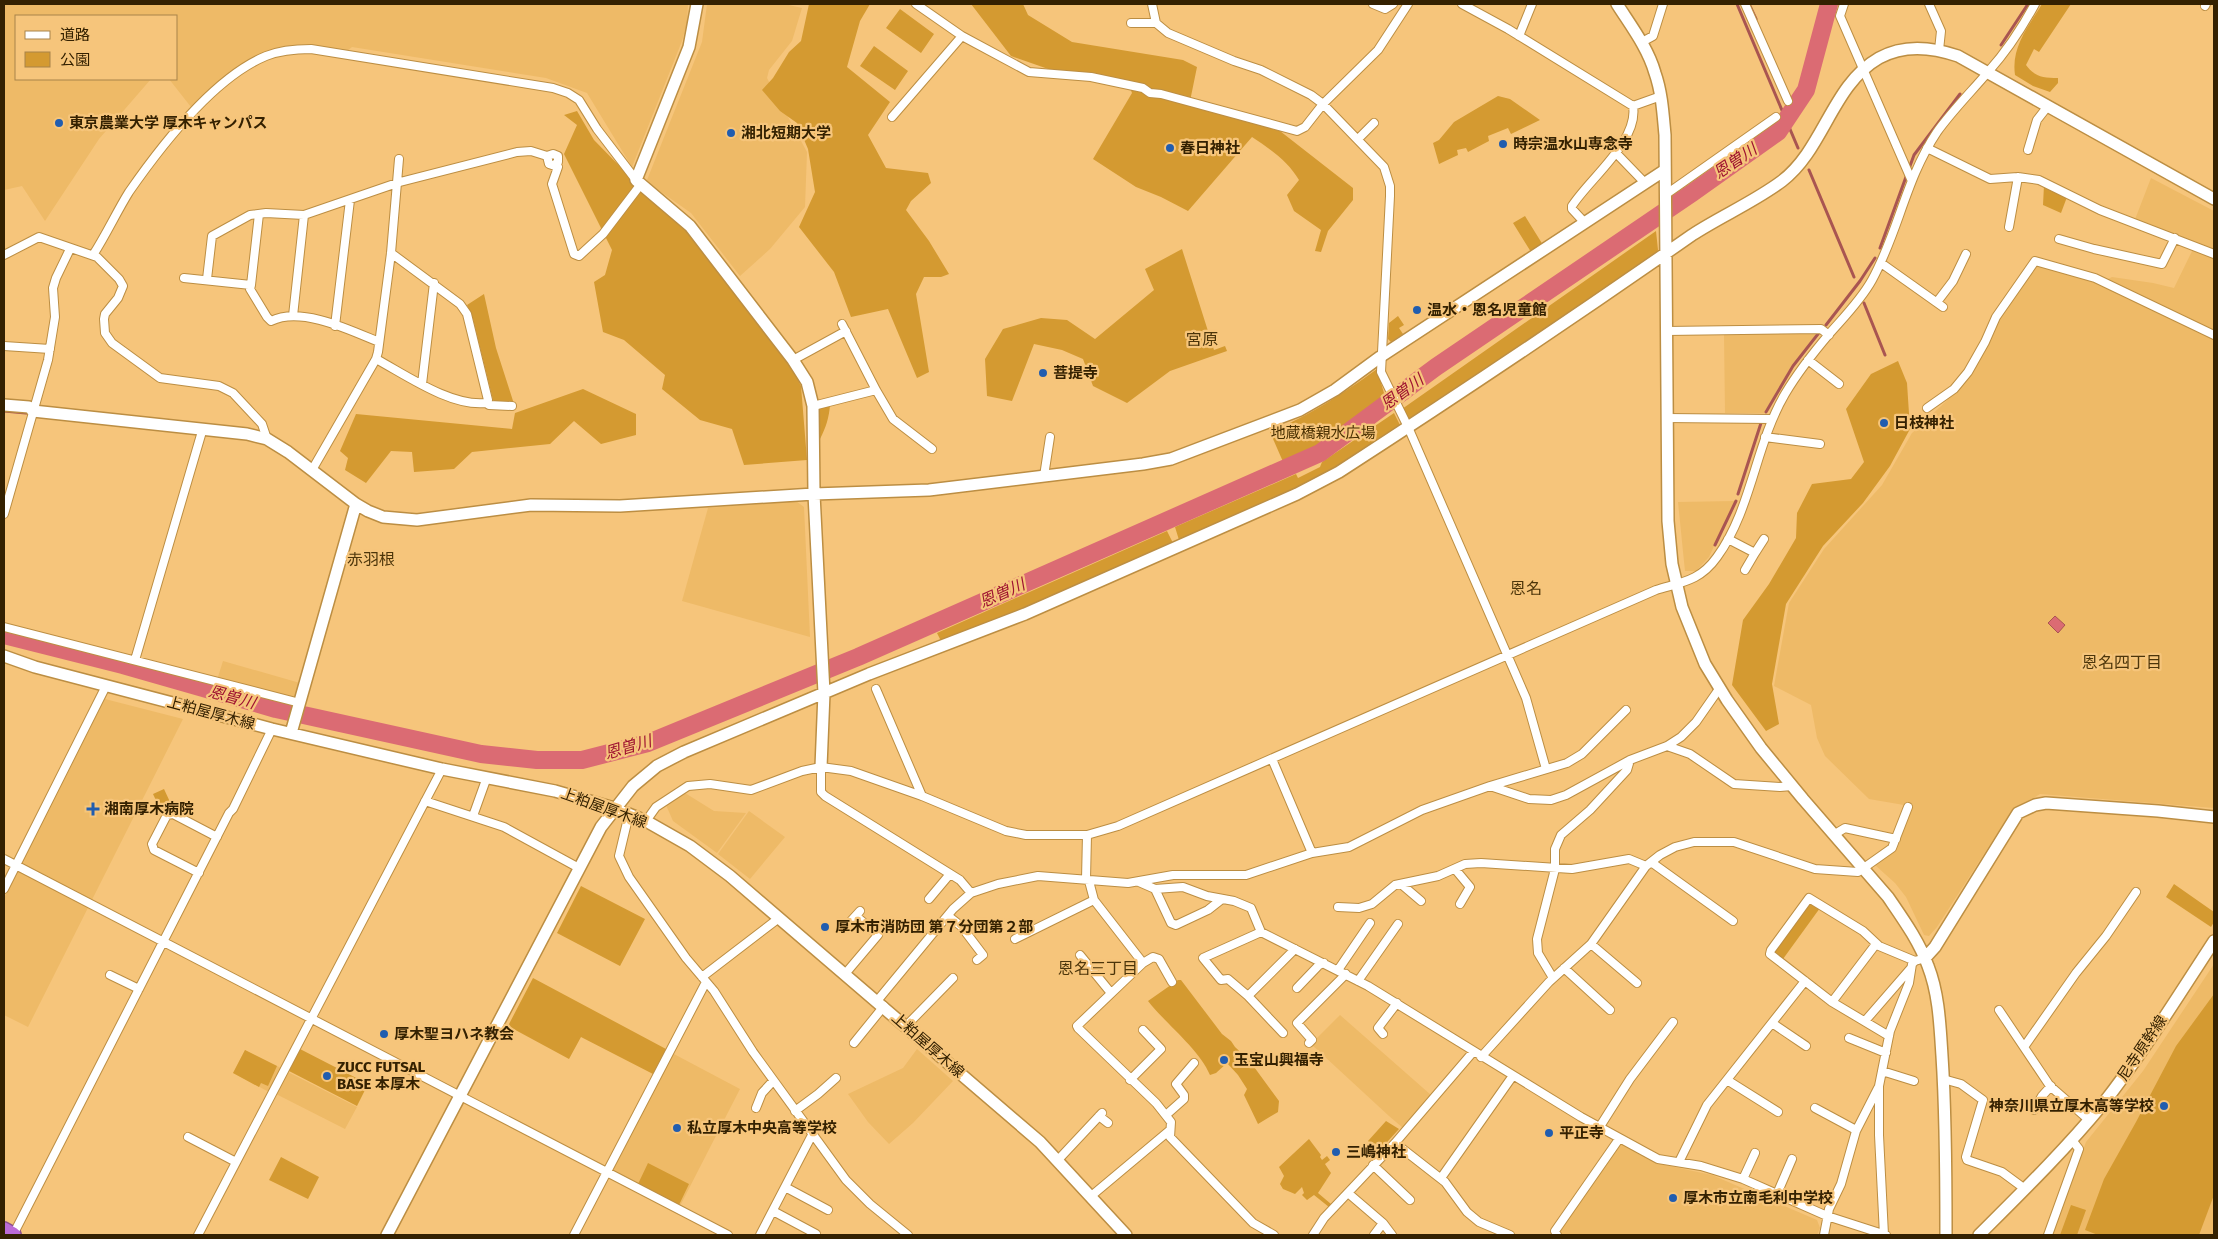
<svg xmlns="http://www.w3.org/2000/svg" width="2218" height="1239" font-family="'Fira Sans','Noto Sans JP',sans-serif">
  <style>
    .built { fill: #eeba67 }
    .green { fill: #d49a31 }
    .water { fill: #db6b73; stroke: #a95551 }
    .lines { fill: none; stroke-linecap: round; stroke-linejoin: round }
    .stream { stroke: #a95551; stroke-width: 3 }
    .river { stroke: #db6b73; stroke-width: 18 }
    .street-casing { stroke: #bc8e43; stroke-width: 10 }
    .secondary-casing { stroke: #bc8e43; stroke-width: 14 }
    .highway-casing { stroke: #8c518b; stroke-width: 18 }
    .street { stroke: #fff; stroke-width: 8 }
    .secondary { stroke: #fff; stroke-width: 11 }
    .highway { stroke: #bc6bd6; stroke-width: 15 }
    .poi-dot { fill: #215daf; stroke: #f6c57b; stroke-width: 2 }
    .labels { text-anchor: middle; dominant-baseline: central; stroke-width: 4.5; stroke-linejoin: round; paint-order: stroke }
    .poi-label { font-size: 15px; font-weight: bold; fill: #342101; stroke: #f6c57b; text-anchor: start }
    .park-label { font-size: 15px; fill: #482f00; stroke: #f6c57b }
    .street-label { font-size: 15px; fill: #342101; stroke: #f6c57b }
    .water-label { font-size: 16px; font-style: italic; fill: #9e1231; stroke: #f6c57b }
    .neighbourhood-label { font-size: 16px; fill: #4c350a; stroke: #f6c57b }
  </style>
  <rect width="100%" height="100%" fill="#f6c57b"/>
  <path class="built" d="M4,4H688L687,23L682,41L632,167L587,93L546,78L352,47L347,51L305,44L280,47L254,57L191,107L169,79H176V16H16V79H151L99,139L45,221L22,186L4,190Z
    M707,4H784L802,8L792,41L769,70L767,78L807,152L805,207L770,249L740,276L691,213L654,187L647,180L702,42Z
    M2151,178L2214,211V808L2040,794L2011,812L1937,927L1929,936L1924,935L1906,897L1895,883L1875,865L1897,849L1910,812L1904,805L1869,799L1825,756L1817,738L1811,705L1774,686L1789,603L1824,549L1882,485L1912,433L1955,393L1978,362L1997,318L2037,262L2100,283L2112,277L2153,283L2174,288L2195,245L2134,222Z
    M1817,333L1792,365L1764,413H1725L1724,335Z
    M796,501L804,507L810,637L682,601L708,508Z
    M1735,501L1709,557L1696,571H1685L1678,502Z
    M223,661L300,683L294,700L217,680Z
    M105,699L183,719L28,1027L4,1015V898Z
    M685,793L714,811L746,813L717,853L673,821L666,805Z
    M749,811L785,837L750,879L718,854Z
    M2214,964V1235H2050L2086,1142L2143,1071Z
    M1340,1015L1431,1095L1403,1128L1389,1116L1311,1044Z
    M917,1049L953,1081L913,1123L889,1144L868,1122L848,1094L903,1068Z
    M245,1050L281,1068L274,1083L280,1086L288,1072L357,1107L345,1129L276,1094L280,1087L269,1092L233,1073Z
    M672,1053L740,1089L680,1206L615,1173L613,1168Z
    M1619,1143L1660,1164L1712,1175L1817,1220L1820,1228L1817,1235H1560L1558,1231Z"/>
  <path class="green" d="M809,4H870L860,21L847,67L890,102L868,135L886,168L928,173L931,183L911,201L906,210L929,241L949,274L941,277H924L916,294L929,372L917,378L888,309L851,317L834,272L799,227L815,192L808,149L797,123L780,111L762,90L773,78L789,52L801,41Z
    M971,4H1023L1028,15L1072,42L1183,60L1197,67L1189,106L1280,131L1353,188V200L1328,231L1321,252L1315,251L1321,230L1294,211L1287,195L1299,180C1288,161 1270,149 1252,137L1188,211L1161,197L1136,187L1093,159L1132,93L1128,83L1054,71L1011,56Z
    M2042,4H2071L2039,52L2034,49L2026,65C2035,77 2043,78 2058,78V83L2050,92L2033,86L2015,75C2011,47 2028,27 2042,4Z
    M900,9L934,34L921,53L886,28Z
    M874,46L908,71L895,90L860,66Z
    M1498,96L1510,99L1540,120L1511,134L1508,128L1488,136L1489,141L1468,152L1466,148L1457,150L1458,155L1439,164L1433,143L1439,140L1454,122Z
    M577,111L594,140L644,191L689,230L778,338L801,386L807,460L744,465L732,429L700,420L662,389L665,375L624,340L603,332L594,282L605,275L612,250L564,154L577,125L564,115Z
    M2044,185L2067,197L2061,213L2043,205Z
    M1525,216L1543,245L1531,252L1513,223Z
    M1656,231L1658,250L1656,253L1415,420L1409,419L1402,409Z
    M1182,249L1214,350L1225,346L1227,351L1170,371L1127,403L1093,386L1083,359L1062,350L1034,344L1012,401L987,396L985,359L1003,329L1041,318L1067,320L1095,339L1154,290L1145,269Z
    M484,294L496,348L514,404L497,403L493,400L473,319L467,305Z
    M1398,316L1404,325L1399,328L1403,334L1391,342L1388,339L1389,323Z
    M1898,361L1907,383L1910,429L1890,466L1863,503L1823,546L1786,604L1772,684L1779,724L1766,731L1732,685L1743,620L1769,584L1796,538L1797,513L1812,484L1851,479L1864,462L1846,409L1871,374Z
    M1377,369L1386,400L1359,421L1363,432L1334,452L1302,468L1295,459L1284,464L1270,432C1312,414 1341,395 1377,369Z
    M583,389L636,414V435L601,444L574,421L550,444L472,452L454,469L414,472L412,452L391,451L366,483L345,470L348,458L340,451L356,414L512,429L515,413Z
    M830,405C829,418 826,427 820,439L817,440L818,407Z
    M1394,413L1400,425L1398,430L1337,471L1179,540L1175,527L1296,474L1298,478L1320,467L1322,462Z
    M1167,531L1173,543L1024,612L941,641L937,633Z
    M164,789L170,802L165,813L161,811L153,794Z
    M2174,884L2214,912V922L2211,927L2166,897Z
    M581,886L645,919L620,966L557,933Z
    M1809,900L1820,908L1783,959L1773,952Z
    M533,978L666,1049L653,1074L581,1037L569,1059L508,1026Z
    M1178,980H1181L1222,1034L1231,1041L1235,1047L1249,1060L1279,1101L1278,1112L1258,1124L1244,1095L1247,1089L1238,1075L1227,1063L1216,1073L1210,1075C1199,1049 1166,1024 1148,1001Z
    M2214,994V1195L2199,1235H2098L2085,1230L2104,1179L2136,1122L2176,1046Z
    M300,1049L368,1084L357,1106L289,1071Z
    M245,1050L277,1066L268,1086L261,1083L259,1087L233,1073Z
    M1386,1121L1399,1129L1379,1151L1368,1141Z
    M1309,1139L1321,1155L1320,1157L1322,1160L1327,1156L1330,1160L1325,1164L1331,1173L1318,1193L1331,1204L1329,1207L1314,1195L1307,1200L1302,1195L1304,1193L1302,1187L1295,1194L1283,1189L1280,1184L1284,1176L1279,1167Z
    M281,1157L319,1177L308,1199L269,1180Z
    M648,1163L689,1184L679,1205L638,1184Z
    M2071,1205L2086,1210L2077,1235H2060Z"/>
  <path class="water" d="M2055,616L2065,625L2058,633L2048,623Z"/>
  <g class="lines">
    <path class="stream" d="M1737,4L1798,148
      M1749,4L1756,19
      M2001,45L2028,4
      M1793,101L1797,105
      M1809,170L1854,277
      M1880,248L1914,155L1960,94
      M1864,303L1885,355
      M1826,325L1860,281L1875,258
      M4,411L26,413
      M1766,412L1793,366L1818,334
      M1738,494L1761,423
      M1715,545L1736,501"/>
    <path class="river" d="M4,635L123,665L276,709L481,754L537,760H582L648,743L858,657L1320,453L1436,367L1692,193L1778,132L1806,90L1829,4"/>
    <defs>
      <path id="street" d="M916,4L962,36L1029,72L1091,77L1143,88L1150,93L1161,94L1297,131L1305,127L1323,104L1378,50L1408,4
        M1152,4L1156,23L1168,33L1234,61L1261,70L1311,95L1323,104L1384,167L1390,186V196L1381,372L1408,427L1526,698L1546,769
        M1373,4L1385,9L1393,4
        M1462,4L1508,29L1633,106L1661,96
        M1745,4L1788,101
        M1844,4L1840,16L1911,179
        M1929,4L1941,31L1939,50
        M2205,6L2206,4
        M1131,23H1156
        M1519,36L1532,4
        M1642,42L1653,36L1663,4
        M892,117L962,36
        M1358,139L1374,123
        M1927,148L1990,179L2018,177L2039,180L2100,210L2214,254
        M2028,150L2037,120L2048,106
        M1616,153L1645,183
        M547,156L553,154L558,156V162L554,165
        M1665,195L1776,117
        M1585,223L1572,209V206C1589,179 1639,141 1633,106
        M2009,227L2018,177
        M2059,239L2094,249L2162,264L2175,238
        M4,255L39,237L97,257L119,279L123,286L118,298L105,314L104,319L105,333L112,343L160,378L219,386L233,393L262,424L267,439
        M93,255C106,235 116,213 129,192C161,146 213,78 266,56C281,50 296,49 311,49L553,88L568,93L579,100L597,129L636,180
        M1881,263L1943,307
        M184,278L251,285L250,289L267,317L271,321C301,306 350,330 379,342
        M207,279L212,236L250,215L266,213L304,215L400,182L517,152L531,151L547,156L549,164L558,167L552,184L574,254L579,256L603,234L641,184
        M251,285L259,214
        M1937,302L1953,281L1966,254
        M293,316L304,215
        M842,324L876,390L893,419L932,449
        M335,326L350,200
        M1666,331L1821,329L1829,335
        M4,346L50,349
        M376,359C406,375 451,407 486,403L488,400L467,314L460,304L391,253
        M793,360L846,331
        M1808,360L1839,384
        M422,384L434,283
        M486,403L489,405L512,406
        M813,406L876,390
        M1927,408L1954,389L1968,372L1985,342L1996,317L2035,261L2095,278L2214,335
        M1666,418L1772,419
        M1765,437L1820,444
        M312,470L376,359L378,352L391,253L399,159
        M1044,476L1050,437
        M4,514L48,360L55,317L53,288L56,278L70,249
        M1728,539L1755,553L1764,539
        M1745,570L1755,553
        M4,627L300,703
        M135,660L203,428
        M876,689L922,796
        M1667,746L1690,754L1734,784L1780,787L1792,786
        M1272,759L1312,853
        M821,767V792L825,796L960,880L971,893
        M1490,786L1567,763L1582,754L1626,710
        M425,801L504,827L579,868
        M629,814L619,856L629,877L686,958L714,991L753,1052L846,1180L870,1204L908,1235
        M473,816L487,777
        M646,821L656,807L688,786L710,784L751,790L802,771L821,767L851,771L922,796L1006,831L1026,835H1087L1118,826L1656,590C1682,582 1700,581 1717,557C1752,509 1755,445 1785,394C1798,372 1813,353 1830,333C1844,317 1861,300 1872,280C1899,231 1905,180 1937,132C1952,111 1971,92 1988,72C2007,51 2022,28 2035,4
        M1835,834L1845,828L1896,839
        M4,859L728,1235
        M1651,862L1733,921
        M1455,869L1470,887L1460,904
        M199,873L154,850L152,844L167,815L173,814L217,837
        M1086,879L1087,835
        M1089,881L1094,900L1143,963L1077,1026L1078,1028L1156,1103L1171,1122L1170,1137L1253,1223L1274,1235
        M1139,882L1155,889L1183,887L1207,896L1234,901L1251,908L1261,932L1368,986L1581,1117L1658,1159L1701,1166L1743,1179L1827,1216L1886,1235
        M1401,884L1421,901
        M4,889L106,686
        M1155,889L1171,923L1176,925L1208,910L1222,899
        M929,899L950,874
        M1338,907L1359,908L1372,904L1395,885L1438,876L1465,864L1481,863L1572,869L1629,859L1646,866
        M948,916L961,926L983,955L977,960
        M850,922L860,911
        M1015,939L1094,900
        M1591,944L1637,983
        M1080,955L1111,993
        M1143,963L1153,957L1159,959L1172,982
        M1564,968L1610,1010
        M1338,970L1370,923
        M845,974L878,935L856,916
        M110,975L139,989
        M702,977L779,918
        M1553,978L1538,953L1537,939L1555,869V849L1561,835L1590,810L1627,770L1630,760
        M1358,981L1398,924
        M1297,988L1319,965L1324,963
        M1248,996L1228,979L1221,980L1203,958L1261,932
        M877,1001L953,909L971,893L998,884L1038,876L1128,883L1173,875H1246L1312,853L1349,847L1422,810L1490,786L1529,799L1551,800L1566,795L1630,760L1667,746L1681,737L1696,722L1719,689
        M1832,1002L1876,944
        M1999,1010L2050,1086L2089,1120
        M1865,1021L1911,968
        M1772,1023L1806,1046
        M906,1026L953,978
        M1283,1033L1248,996L1295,949
        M1383,1034L1378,1028L1397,1003
        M1889,1036L1832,1002L1770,954L1771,950L1809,898L1863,931L1879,946L1915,961L1925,958
        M1849,1038L1886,1053
        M854,1043L884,1006
        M1309,1043L1312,1040L1297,1023L1346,974
        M2024,1047L2076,973L2106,936L2136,892
        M1481,1057L1549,982L1591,944L1646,866L1660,855L1675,847L1694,842H1734L1815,869L1858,872L1892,848L1908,807
        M1882,1071L1914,1081
        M1943,1079L1961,1084L1983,1100L1966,1157L1967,1160L2002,1172L2025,1189
        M1130,1080L1161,1049L1143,1030
        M1727,1080L1778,1112
        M756,1108L762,1093L773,1081
        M1815,1108L1856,1130
        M2034,1110L2042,1096L2051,1086
        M795,1111L818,1094L836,1078
        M1166,1115L1184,1099V1095L1176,1084L1194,1063
        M1099,1116L1108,1123
        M1599,1128L1630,1079L1673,1022
        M188,1137L236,1162
        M1395,1143L1445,1182L1467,1212L1479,1222L1510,1235
        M1057,1161L1102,1113
        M1679,1162L1707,1105L1805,981
        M1373,1165L1410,1200
        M1441,1178L1512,1077
        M1743,1179L1755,1153
        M785,1187L828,1210
        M1348,1193L1383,1223L1392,1235
        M1777,1194L1792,1159
        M1090,1197L1170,1130
        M773,1211L816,1234
        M13,1235L229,813L233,809L272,729
        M198,1235L442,769
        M574,1235L706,982
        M760,1235L812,1135
        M1313,1235L1324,1218L1395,1143L1473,1052
        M1374,1235L1383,1223
        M1557,1235L1555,1231L1619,1139
        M1824,1235L1829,1209L1841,1184L1856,1131L1878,1088
        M1884,1235L1879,1135V1086L1890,1031L1909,983L1912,964L1915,961
        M2048,1235L2079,1149L2072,1140"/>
      <path id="secondary" d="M697,4L689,47L636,180L690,226L793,360L807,382L813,406L814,494L824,693L821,767
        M1617,4C1631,26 1648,48 1655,73C1662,93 1663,114 1665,135L1668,521L1672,564L1682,607L1705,664L1727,700L1761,748L1803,799L1888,897C1903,919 1919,941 1928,966C1939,994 1940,1026 1942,1056C1946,1116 1946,1175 1946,1235
        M4,405L29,407L33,411L247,434L267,439L288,452L356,504L368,511L383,517L417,520L531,505L620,506L814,494L929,490L1143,464L1171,459L1300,410L1335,390L1380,357L1665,170
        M4,656L35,667L272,729L442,769L555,791L614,808L646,821L690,846L730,876L1040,1142L1126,1235
        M291,733L356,504
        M1925,958L1935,947L2018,813L2035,805L2046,803L2158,811L2214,817
        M387,1235L601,827L633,786L657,766L684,752L869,674L1025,614L1297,494L1339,472C1458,395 1576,316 1692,235C1721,216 1754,202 1782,181C1824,149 1832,85 1879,58C1904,44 1932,47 1958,56L2214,199
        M1979,1235C2021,1193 2064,1151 2102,1105C2143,1053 2178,996 2214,941"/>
      <path id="highway" d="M4,1230L13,1235"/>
    </defs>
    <use href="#street" class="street-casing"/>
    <use href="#secondary" class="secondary-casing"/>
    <use href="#highway" class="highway-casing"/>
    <use href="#street" class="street"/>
    <use href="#secondary" class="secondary"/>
    <use href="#highway" class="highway"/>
  </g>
  <g class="poi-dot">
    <circle cx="59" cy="123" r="5"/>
    <circle cx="731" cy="133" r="5"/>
    <circle cx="1503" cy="144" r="5"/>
    <circle cx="1170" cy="148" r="5"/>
    <circle cx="1417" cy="310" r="5"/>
    <circle cx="1043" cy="373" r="5"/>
    <circle cx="1884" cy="423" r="5"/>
    <path d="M90.5 801.5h5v5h5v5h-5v5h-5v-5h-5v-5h5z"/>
    <circle cx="825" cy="927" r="5"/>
    <circle cx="384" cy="1034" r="5"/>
    <circle cx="1224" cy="1060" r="5"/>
    <circle cx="327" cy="1076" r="5"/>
    <circle cx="2164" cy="1106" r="5"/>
    <circle cx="677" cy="1128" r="5"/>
    <circle cx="1549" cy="1133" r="5"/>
    <circle cx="1336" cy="1152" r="5"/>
    <circle cx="1673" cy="1198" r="5"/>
  </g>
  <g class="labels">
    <g class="poi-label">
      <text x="69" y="123">東京農業大学 厚木キャンパス</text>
      <text x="741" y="133">湘北短期大学</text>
      <text x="1513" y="144">時宗温水山専念寺</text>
      <text x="1180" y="148">春日神社</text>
      <text x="1427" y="310">温水・恩名児童館</text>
      <text x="1053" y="373">菩提寺</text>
      <text x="1894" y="423">日枝神社</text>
      <text x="104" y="809">湘南厚木病院</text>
      <text x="835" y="927">厚木市消防団 第７分団第２部</text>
      <text x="394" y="1034">厚木聖ヨハネ教会</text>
      <text x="1234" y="1060">玉宝山興福寺</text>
      <text x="337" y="1067">ZUCC FUTSAL<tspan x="337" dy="17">BASE 本厚木</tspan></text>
      <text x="2154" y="1106" text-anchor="end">神奈川県立厚木高等学校</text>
      <text x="687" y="1128">私立厚木中央高等学校</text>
      <text x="1559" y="1133">平正寺</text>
      <text x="1346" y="1152">三嶋神社</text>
      <text x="1683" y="1198">厚木市立南毛利中学校</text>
    </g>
    <g class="park-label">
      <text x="1323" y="433">地蔵橋親水広場</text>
    </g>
    <g class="street-label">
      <text transform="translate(211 713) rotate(15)">上粕屋厚木線</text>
      <text transform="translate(604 808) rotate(20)">上粕屋厚木線</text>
      <text transform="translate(928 1045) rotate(41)">上粕屋厚木線</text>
      <text transform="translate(2142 1048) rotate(-56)">尼寺原幹線</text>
    </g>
    <g class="water-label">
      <text transform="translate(1735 161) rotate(-34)">恩曽川</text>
      <text transform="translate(1402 392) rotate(-36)">恩曽川</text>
      <text transform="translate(1002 593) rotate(-24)">恩曽川</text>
      <text transform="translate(232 697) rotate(15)">恩曽川</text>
      <text transform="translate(628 747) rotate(-16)">恩曽川</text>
    </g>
    <g class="neighbourhood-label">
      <text x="1202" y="339">宮原</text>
      <text x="371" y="559">赤羽根</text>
      <text x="1526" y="588">恩名</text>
      <text x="2122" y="662">恩名四丁目</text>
      <text x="1098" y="968">恩名三丁目</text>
    </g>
  </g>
  <rect width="2218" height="1239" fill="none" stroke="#342101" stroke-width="10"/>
  <rect x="15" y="15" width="162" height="65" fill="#f6c57b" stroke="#a8834a"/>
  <rect x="25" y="31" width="25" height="8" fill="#ffffff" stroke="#a8834a"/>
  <text x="60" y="40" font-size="15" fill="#342101">道路</text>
  <rect x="25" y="52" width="25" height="15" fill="#d49a31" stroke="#a8834a"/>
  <text x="60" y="65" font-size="15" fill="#342101">公園</text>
</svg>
